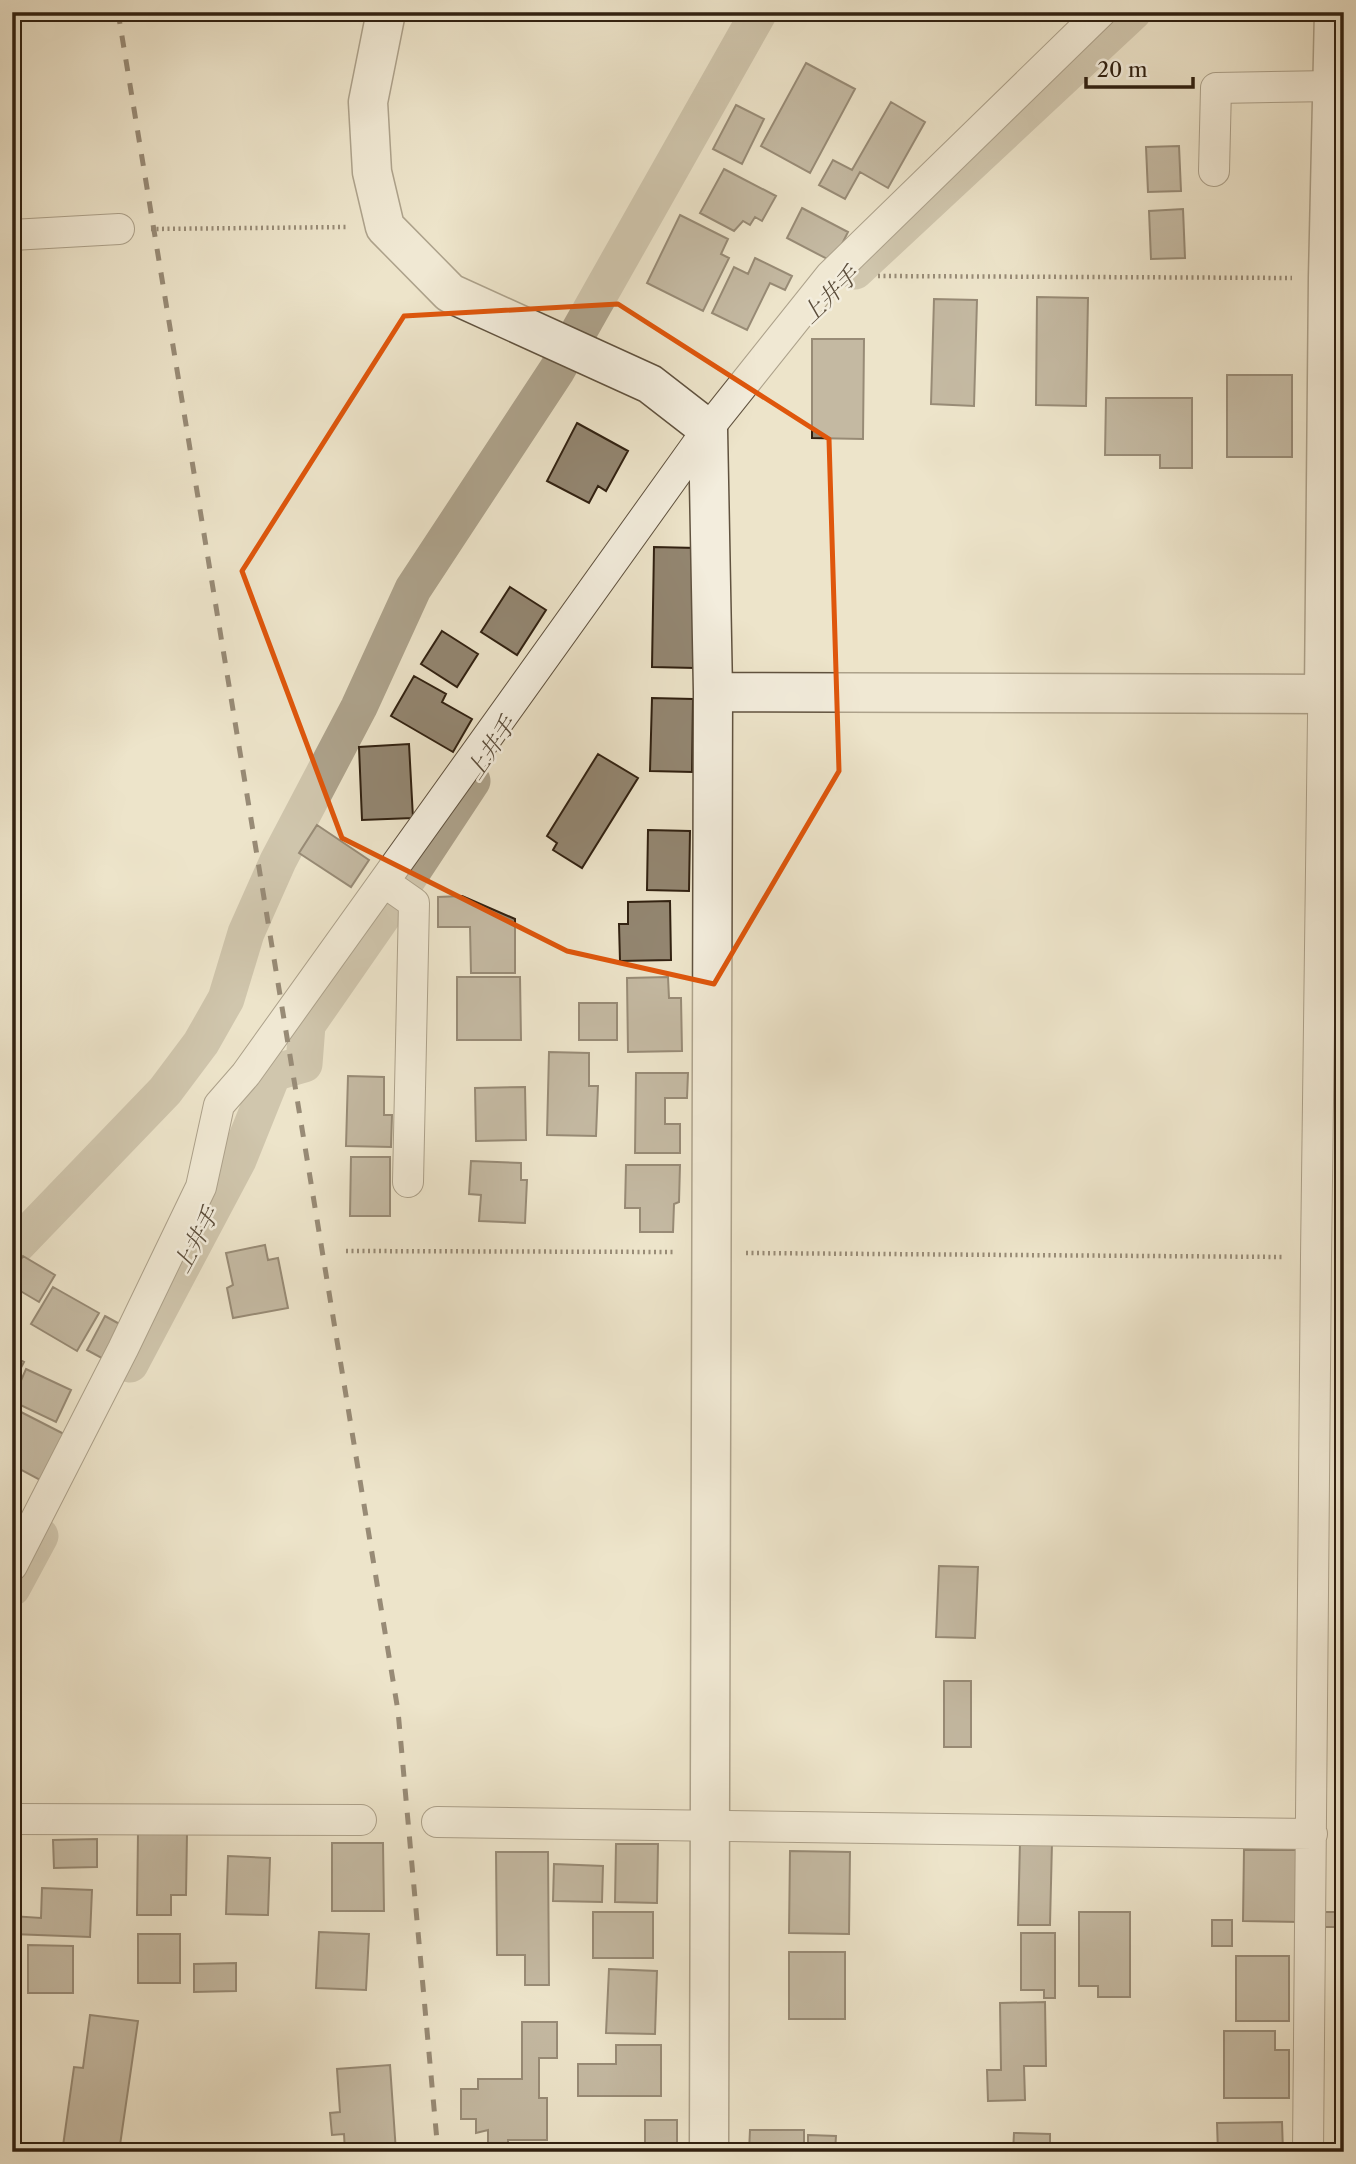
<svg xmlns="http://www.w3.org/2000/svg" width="1356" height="2164" font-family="'Libre Caslon Text','Noto Serif JP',serif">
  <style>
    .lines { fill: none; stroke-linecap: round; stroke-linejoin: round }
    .canal { stroke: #ada28b; stroke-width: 37 }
    .building { fill: #938671; stroke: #312111; stroke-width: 2 }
    .minor-casing { stroke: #60523f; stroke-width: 32 }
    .tertiary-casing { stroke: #60523f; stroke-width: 41 }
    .path { stroke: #312111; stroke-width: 4.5; stroke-dasharray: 2 3.5; stroke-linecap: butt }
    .minor { stroke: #f3eddd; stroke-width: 30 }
    .tertiary { stroke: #f3eddd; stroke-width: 38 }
    .rail { stroke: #312111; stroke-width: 5; stroke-dasharray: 12 12; stroke-linecap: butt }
    .marked { fill: none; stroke: #df560c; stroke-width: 5; stroke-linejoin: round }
    .labels { text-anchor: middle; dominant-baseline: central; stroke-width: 5; stroke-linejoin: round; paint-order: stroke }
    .water-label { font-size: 23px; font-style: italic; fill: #5c4e3c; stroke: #f3eddd }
  </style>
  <rect width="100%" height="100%" fill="#ede4ca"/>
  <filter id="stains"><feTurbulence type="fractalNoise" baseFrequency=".00286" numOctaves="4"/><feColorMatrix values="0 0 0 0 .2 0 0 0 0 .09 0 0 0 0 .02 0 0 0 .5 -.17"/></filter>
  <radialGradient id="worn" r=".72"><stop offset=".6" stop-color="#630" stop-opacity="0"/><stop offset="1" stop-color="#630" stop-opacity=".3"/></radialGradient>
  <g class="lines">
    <path class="canal" d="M855,271L1133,12
      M12,1250L165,1091L201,1043L226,999L246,933L278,861L359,707L413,589L557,370L759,12
      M130,1364L238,1160L273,1073L304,1064L307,1025L391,904L472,781
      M12,1588L40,1536"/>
  </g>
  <path class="building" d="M806,63L855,89L810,173L761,146Z
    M891,102L925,122L888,188L860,172L845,199L819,185L833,160L852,170Z
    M736,105L764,119L742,164L713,149Z
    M1179,146L1181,191L1148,192L1146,147Z
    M724,169L776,196L762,221L755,217L750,225L743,221L734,231L700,213Z
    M802,208L848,232L833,262L787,238Z
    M1183,209L1185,258L1151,259L1149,211Z
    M680,215L728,239L721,254L729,258L703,311L647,283Z
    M755,258L792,276L785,290L770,283L747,330L712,313L734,267L748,274Z
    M1037,297L1088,298L1086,406L1036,405Z
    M934,299L977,300L974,406L931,404Z
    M812,339H864L863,439L812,438Z
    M1227,375H1292V457H1227Z
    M1106,398H1192V468H1160V455H1105Z
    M577,423L628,451L606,491L598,486L589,503L547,481Z
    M654,547L697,548L695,668L652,667Z
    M510,587L546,610L517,655L481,632Z
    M442,631L478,654L457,687L421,664Z
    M414,676L446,694L442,702L472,719L453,752L391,716Z
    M652,698L693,699L692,772L650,771Z
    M409,744L413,818L362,820L359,747Z
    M598,754L638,778L582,868L553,850L557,843L547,836Z
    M317,825L369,860L351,887L299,853Z
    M648,830L690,831L689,891L647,890Z
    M462,896L515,919V973H471L470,927H438V897Z
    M670,901L671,960L620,961L619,924H628V902Z
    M457,977H520L521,1040H457Z
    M668,977L669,998H681L682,1051L628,1052L627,978Z
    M579,1003H617V1040H579Z
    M549,1052L589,1053V1086H598L596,1136L547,1135Z
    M636,1073H688L687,1098H665V1124H680V1153H635Z
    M348,1076L384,1077V1115H392L391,1147L346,1146Z
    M525,1087L526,1140L476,1141L475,1088Z
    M351,1157H390V1216H350Z
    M471,1161L521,1163V1180H527L525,1223L479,1221L481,1195L469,1194Z
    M626,1165H680L679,1202L674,1204L673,1232H640V1208H625Z
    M265,1245L268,1260L278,1258L288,1308L233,1318L227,1288L233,1285L226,1253Z
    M23,1256L55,1275L39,1302L12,1286V1274Z
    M53,1287L99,1313L77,1351L31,1324Z
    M105,1316L125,1327L107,1361L87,1350Z
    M12,1356L24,1362L12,1385Z
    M26,1369L71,1390L56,1422L12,1401Z
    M19,1411L64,1434L40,1480L12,1465V1425Z
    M939,1566L978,1567L975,1638L936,1637Z
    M944,1681H971V1747H944Z
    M138,1832L187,1833L186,1895H171V1915H137Z
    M97,1839V1867L54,1868L53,1840Z
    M1020,1842H1052L1050,1925H1018Z
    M332,1843H383L384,1911H332Z
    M616,1844H658L657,1903L615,1902Z
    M1244,1850H1300V1922L1243,1921Z
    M790,1851L850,1852L849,1934L789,1933Z
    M496,1852H548L549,1985H525V1955H497Z
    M228,1856L270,1858L268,1915L226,1914Z
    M554,1864L603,1866L602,1902L553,1901Z
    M42,1888L92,1890L90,1937L12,1934V1916L41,1918Z
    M593,1912H653V1958H593Z
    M1079,1912H1130V1997H1098V1986H1079Z
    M1325,1912H1344V1927H1325Z
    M1212,1920H1232V1946H1212Z
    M319,1932L369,1934L366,1990L316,1988Z
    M1021,1933H1055V1998H1044V1990H1021Z
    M138,1934H180V1983H138Z
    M28,1945L73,1946V1993H28Z
    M789,1952H845V2019H789Z
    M1236,1956H1289V2021H1236Z
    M236,1963V1991L194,1992V1964Z
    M609,1969L657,1971L655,2034L606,2033Z
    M1335,1987H1344V2023H1335Z
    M1045,2002L1046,2066H1024L1025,2100L988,2101L987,2070H1001L1000,2003Z
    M90,2015L138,2021L119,2152H76V2148L63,2146L74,2067L83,2068Z
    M522,2022H557V2058H539V2098H547V2140H508V2151H488V2130L476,2133V2119H461V2089H478V2079H522Z
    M1224,2031H1275V2050H1289V2098H1224Z
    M616,2045H661V2096H578V2064H616Z
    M390,2065L396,2152H345L344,2134L332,2135L330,2113L340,2112L337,2069Z
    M645,2120H677V2152H645Z
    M1282,2122L1283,2152H1218L1217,2123Z
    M750,2130H804V2152H749Z
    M1014,2133L1050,2134V2152H1013Z
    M808,2135L836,2136L835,2152H808Z"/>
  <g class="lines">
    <defs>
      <path id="minor" d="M1214,171L1216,88L1332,86
        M12,235L119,229
        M384,882L414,903L408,1182
        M12,1566L123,1349L201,1187L219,1105L246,1074L708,429L830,276L1101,12
        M12,1819L361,1820
        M437,1822L1312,1834
        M1308,2152L1316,1257L1323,716L1324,694L1344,695"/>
      <path id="tertiary" d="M386,12L368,102L372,172L385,227L450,293L650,384L708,429L713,692L709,2152
        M713,692L1324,694L1328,278L1334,12"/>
    </defs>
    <use href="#minor" class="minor-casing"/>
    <use href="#tertiary" class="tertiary-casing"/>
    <path class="path" d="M151,229L349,227
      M878,276L1292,278
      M346,1251L674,1252
      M746,1253L1283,1257"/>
    <use href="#minor" class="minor"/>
    <use href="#tertiary" class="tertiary"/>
    <path class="rail" d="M118,12L398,1711L438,2152"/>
  </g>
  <path d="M0 0H1356V2164H0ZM618,304L829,439L839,771L714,984L567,951L342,838L242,571L404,316Z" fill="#ede4ca" fill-opacity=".55" fill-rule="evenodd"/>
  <path class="marked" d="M618,304L829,439L839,771L714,984L567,951L342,838L242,571L404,316Z"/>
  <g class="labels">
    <g class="water-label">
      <text transform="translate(830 295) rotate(-44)">上井手</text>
      <text transform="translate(491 748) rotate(-56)">上井手</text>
      <text transform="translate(196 1240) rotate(-62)">上井手</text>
    </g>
  </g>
  <rect width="1356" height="2164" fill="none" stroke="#ede4ca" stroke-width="42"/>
  <rect x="14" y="14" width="1328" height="2136" fill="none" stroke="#312111" stroke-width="3.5"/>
  <rect x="21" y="21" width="1314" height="2122" fill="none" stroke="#312111" stroke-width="2"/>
  <path d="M1086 77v10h107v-10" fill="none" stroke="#312111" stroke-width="3.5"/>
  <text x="1097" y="77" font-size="21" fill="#312111" stroke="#f3eddd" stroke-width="5" paint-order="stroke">20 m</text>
  <rect width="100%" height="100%" filter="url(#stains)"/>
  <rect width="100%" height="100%" fill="url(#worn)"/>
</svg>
